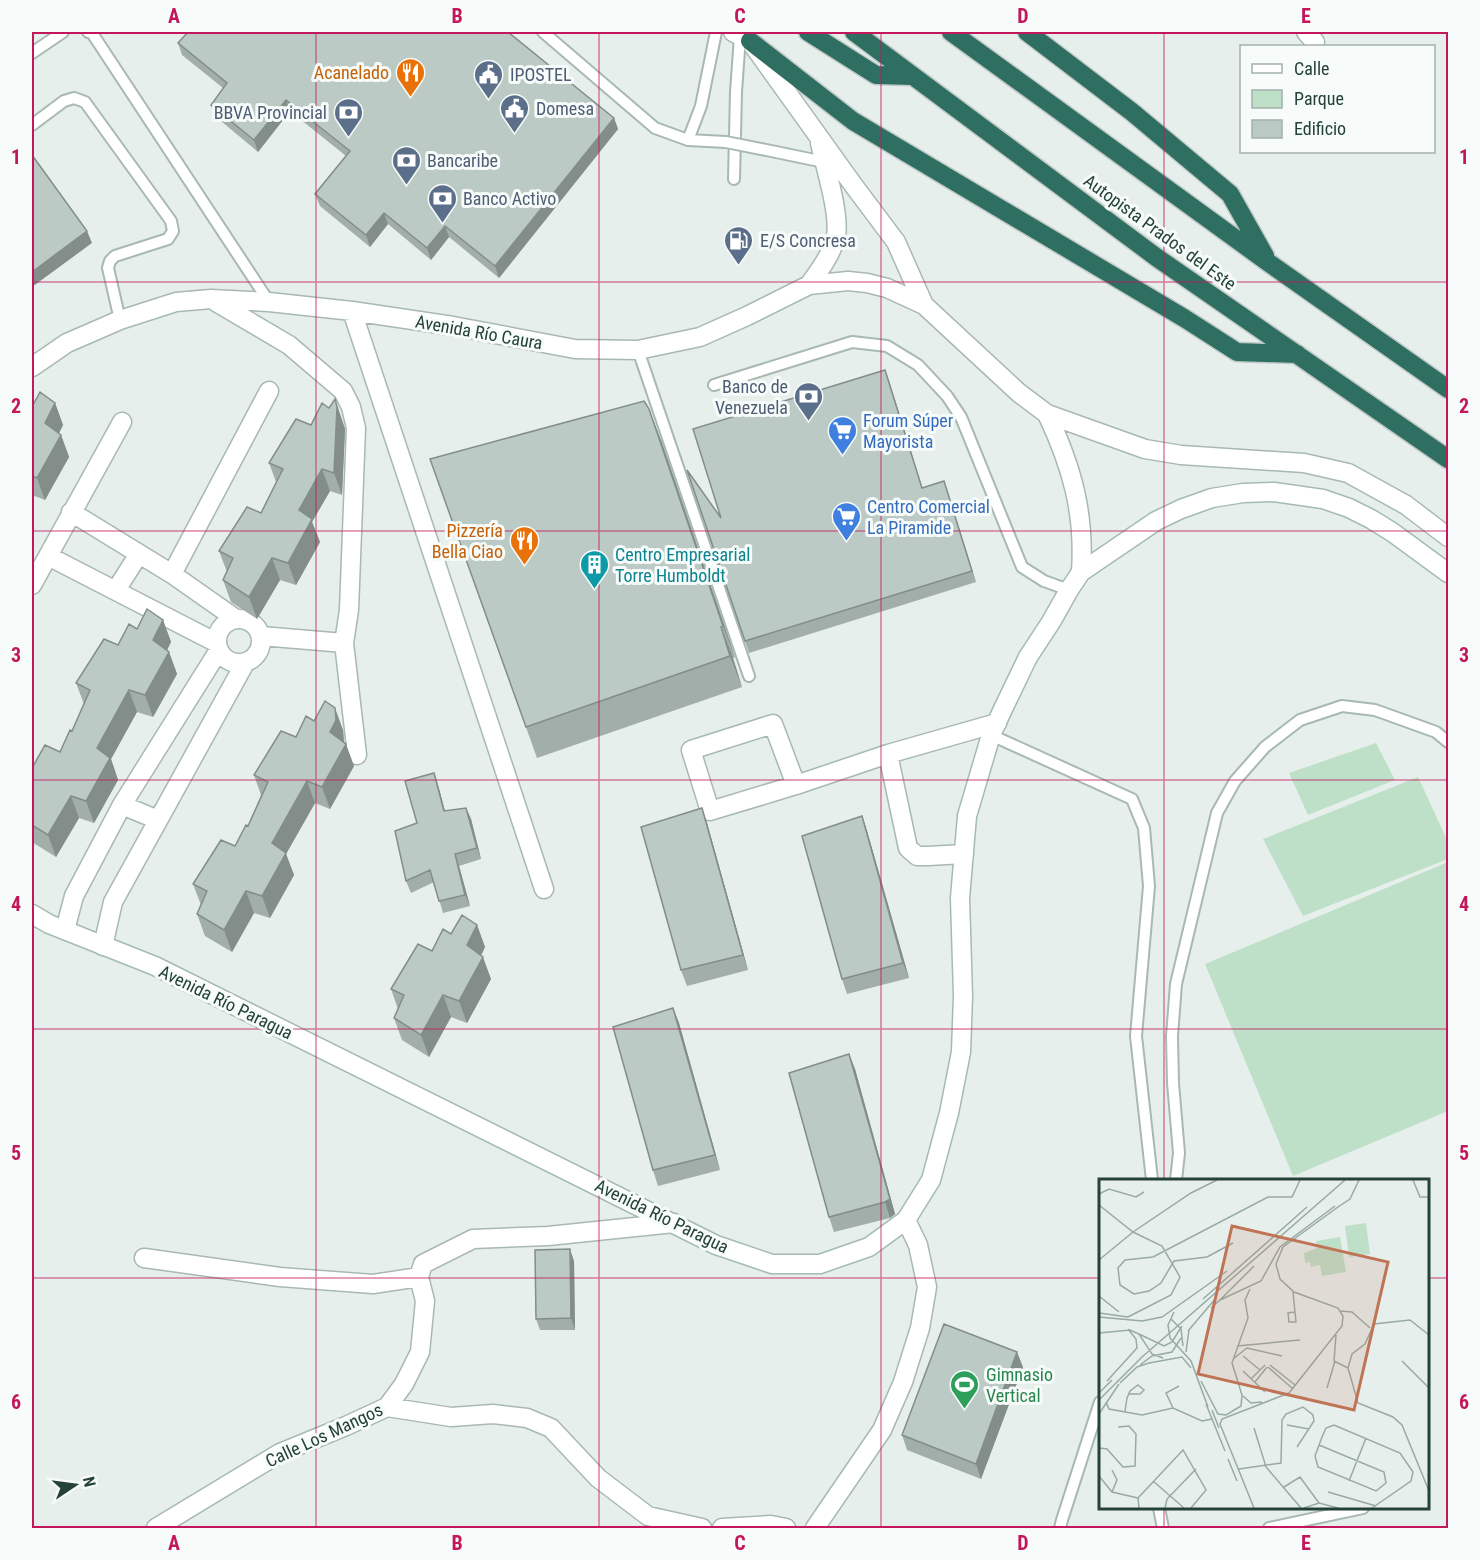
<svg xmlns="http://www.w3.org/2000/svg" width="1480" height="1560" font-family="'Roboto Condensed',sans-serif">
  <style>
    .green { fill: #bfe0c8 }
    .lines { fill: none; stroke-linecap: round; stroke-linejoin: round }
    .lane-casing { stroke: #a8b8b2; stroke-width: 14 }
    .street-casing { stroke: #a8b8b2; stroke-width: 21 }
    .secondary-casing { stroke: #a4bbb3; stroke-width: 21 }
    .highway-casing { stroke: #c2cac8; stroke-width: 21 }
    .lane { stroke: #fff; stroke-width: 10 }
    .street { stroke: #fff; stroke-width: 18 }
    .secondary { stroke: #fff; stroke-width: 18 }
    .highway { stroke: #2f6f62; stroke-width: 18 }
    .lane-bridge-casing { stroke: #a8b8b2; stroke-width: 14; stroke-linecap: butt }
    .lane-bridge { stroke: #fff; stroke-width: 10 }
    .wall { fill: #a1aea9 }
    .shaded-wall { fill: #838d89 }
    .building { fill: #bbcac4; stroke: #838d89; stroke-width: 1.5 }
    .grid { fill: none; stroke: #c2185b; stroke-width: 1.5; stroke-opacity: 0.55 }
    .labels { text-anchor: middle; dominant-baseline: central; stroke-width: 6; stroke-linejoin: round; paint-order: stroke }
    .food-label { font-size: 18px; fill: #c56008; stroke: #f7fbf9; text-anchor: end }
    .service-label { font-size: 18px; fill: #4e5e75; stroke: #f7fbf9; text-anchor: start }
    .street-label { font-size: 18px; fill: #24423a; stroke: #f7fbf9 }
    .shop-label { font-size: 18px; fill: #366cbe; stroke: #f7fbf9; text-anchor: start }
    .culture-label { font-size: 18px; fill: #0d838f; stroke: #f7fbf9; text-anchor: start }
    .leisure-label { font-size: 18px; fill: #27864d; stroke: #f7fbf9; text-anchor: start }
    .inset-road { fill: none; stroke: #98aaa4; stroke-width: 1.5 }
    .view { fill: #c07456; fill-opacity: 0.15; stroke: #c07456; stroke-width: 3 }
    .inset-edge { fill: none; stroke: #24423a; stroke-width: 3 }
    .neatline { fill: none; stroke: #c2185b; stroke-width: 2 }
    .grid-label { font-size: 20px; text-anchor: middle; font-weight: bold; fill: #c2185b }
  </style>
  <rect width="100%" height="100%" fill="#e6efeb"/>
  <path class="green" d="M1376,743L1395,780L1308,815L1289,773Z
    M1418,777L1448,842V859L1303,916L1263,839Z
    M1448,862V1111L1293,1176L1205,964Z"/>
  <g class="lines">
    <defs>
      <path id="lane" d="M88,32L92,33L269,302
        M543,32L655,128L688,140L701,106L716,32
        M32,53L63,32
        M32,125L64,101L74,98L85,102L171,221L173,231L168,239L115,256L110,261L108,268L120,320
        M688,140L726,142
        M776,152L824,162
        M734,179L736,92L740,36
        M638,350L749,676
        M714,385L852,342L887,346L918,365L947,396L961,417L1022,567L1044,581L1069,590
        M991,735L1132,799L1144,828L1149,886L1136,1036L1152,1180
        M1176,1180L1179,1153L1173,1083L1172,1036L1176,984L1217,813L1235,781L1265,747L1300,720L1342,706L1375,710L1436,732L1448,742
        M1159,1508L1163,1528
        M1060,1528L1062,1520L1100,1402
        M1269,1528L1363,1508"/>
      <path id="street" d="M733,32L750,41L854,186L896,242L924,305L1019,393L1047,414L1145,449L1181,455L1304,463L1348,473L1406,505L1448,537
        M1306,32L1315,42
        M809,285C819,271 832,254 836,236C840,213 825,167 820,143
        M216,302L289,345L343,391L351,407L356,428L349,610L344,643L357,755
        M352,311L544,889
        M32,367L67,343L120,320L176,302L211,299L269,302L352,311L453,326L575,349L638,350L700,337L747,316L809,285L848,281L867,283L887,288L924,305
        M1047,414C1072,467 1085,513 1081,572
        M71,512L172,574L236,619
        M48,556L217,643
        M172,574L269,391
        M32,585L122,422
        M116,590L139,554
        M217 641a22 22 0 1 1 44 0a22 22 0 1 1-44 0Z
        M261,636L344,643
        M888,754L908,848L917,856H928L964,854
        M796,785L773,724L691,750L710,811L796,785L888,754L997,723
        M122,805L158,820
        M65,930L74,896L122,805L219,650
        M103,946L113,902L245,663
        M144,1258L280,1277L373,1284L419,1277
        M387,1407L451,1417L493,1414L527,1418L551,1428L598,1478L648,1516L702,1528
        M156,1528L280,1453L346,1426L387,1407L404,1384L420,1352L425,1301L419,1277L423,1264L473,1239L548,1236L674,1223
        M722,1528L771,1525L786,1528
        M815,1528L882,1430L903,1382L920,1328L927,1287L918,1245L906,1220"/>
      <path id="secondary" d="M32,914L49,924L155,966L716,1245L772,1264H820L869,1247L906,1220L931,1180L949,1113L961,1052L963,996L960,898L967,816L991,735L1003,709L1028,657L1051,622L1069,590L1081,572L1156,521L1181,509L1212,498L1243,493L1274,492L1323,499L1349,508L1371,519L1392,532L1448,573"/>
      <path id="highway" d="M808,32L876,75L913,76
        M854,32L1156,257L1448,459
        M951,32L1269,263L1448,389
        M1027,32L1132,112L1230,194L1265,256
        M750,41L853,121L1184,318L1237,352L1297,354"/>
    </defs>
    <use href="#lane" class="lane-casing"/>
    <use href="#street" class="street-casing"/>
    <use href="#secondary" class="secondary-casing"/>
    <use href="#highway" class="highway-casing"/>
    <use href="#lane" class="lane"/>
    <use href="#street" class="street"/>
    <use href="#secondary" class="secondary"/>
    <use href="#highway" class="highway"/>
    <defs>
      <path id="lane-bridge" d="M726,142L776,152"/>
    </defs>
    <use href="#lane-bridge" class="lane-bridge-casing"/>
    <use href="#lane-bridge" class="lane-bridge"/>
  </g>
  <path class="wall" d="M178,43L614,118L618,129L499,278L449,237L431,260L388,224L370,247L320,206L315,194L346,156L290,111L258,152L215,116L211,105L223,88L182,55Z
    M889,381L922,488L944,481L976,582L749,653L687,470L721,518Z
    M335,399L345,429L342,495L330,491L312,522L320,542L296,585L280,580L257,619L231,602L223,580L227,572L219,551L261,513L276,482L269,463L329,408Z
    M55,403L63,425L59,433L61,435L69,457L45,500L32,495V407Z
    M661,440L735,657L733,658L742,687L537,758L430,459Z
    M163,620L171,642L167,650L169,652L177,674L153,717L137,712L111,759L118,780L94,823L79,818L56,857L32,842V768L60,752L72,731L84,704L76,683L118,645Z
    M314,721L343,730L344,742L354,766L330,809L315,803L286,854L294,875L270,918L254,913L232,952L205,936L197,914L201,905L193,884L235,846L248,826L261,795L254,775Z
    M438,785L445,811L466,808L471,819L481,859L459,866L470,906L443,913L434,882L411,893L406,881L417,823Z
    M702,808L707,823L748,970L687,986L681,970Z
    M862,816L867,831L909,978L847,994L842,979Z
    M477,925L485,947L481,956L491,979L467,1023L451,1017L429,1057L402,1040L394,1018L398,1009L391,989L451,934Z
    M673,1008L679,1023L720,1170L658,1186L653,1170Z
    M849,1054L855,1069L895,1214L890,1218L834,1232L829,1217Z
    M574,1261L575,1330H540L536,1319Z
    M1023,1367L981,1479L907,1450L902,1435Z"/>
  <path class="shaded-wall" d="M286,100L290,111L258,152L254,140Z
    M614,118L618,129L499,278L495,266Z
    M384,213L388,224L370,247L366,235Z
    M445,226L449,237L431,260L427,248Z
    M87,231L92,243L32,287V272Z
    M885,370L889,381L926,500L922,488Z
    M335,399L345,429L342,495L334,473Z
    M55,403L63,425L53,445L45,423Z
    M649,409L661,440L735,657L723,626Z
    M61,435L69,457L45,500L37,478Z
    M322,469L330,491L312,522L320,542L296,585L288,563L299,510Z
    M944,481L948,493L976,582L972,571Z
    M272,558L280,580L257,619L249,597Z
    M163,620L171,642L161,662L153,640Z
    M721,627L733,658L742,687L730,656Z
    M169,652L177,674L153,717L145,695Z
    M129,690L137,712L111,759L118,780L94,823L86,801L97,748Z
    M335,708L343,730L344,742L330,732Z
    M346,744L354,766L330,809L322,787Z
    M434,773L438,785L448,823L444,811Z
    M307,781L315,803L286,854L294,875L270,918L262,896L272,843Z
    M71,796L79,818L56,857L48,835Z
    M466,808L471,819L481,859L477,848Z
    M702,808L707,823L748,970L743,955Z
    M862,816L867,831L909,978L903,963Z
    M455,854L459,866L470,906L465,895Z
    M246,891L254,913L232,952L224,930Z
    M477,925L485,947L475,967L467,945Z
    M483,957L491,979L467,1023L459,1001Z
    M443,995L451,1017L429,1057L421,1035Z
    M673,1008L679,1023L720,1170L715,1155Z
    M849,1054L855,1069L895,1214L890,1218L885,1202Z
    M570,1249L574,1261L575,1330L571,1318Z
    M1017,1352L1023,1367L981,1479L976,1464Z"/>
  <path class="building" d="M188,32H508L614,118L495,266L445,226L427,248L384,213L366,235L315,194L350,151L286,100L254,140L211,105L227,83L178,43Z
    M32,155L87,231L32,272Z
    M885,370L922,488L944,481L972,571L745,641L687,470L721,518L693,429Z
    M40,392L55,403L45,423L61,435L37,478L32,476V407Z
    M335,399L337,407L334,473L322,469L299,510L312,519L288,563L272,558L249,597L223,580L233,558L219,551L247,507L261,513L283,469L269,463L296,419L311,425L322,403L329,408Z
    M644,401L649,409L723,626L721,627L730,656L526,727L430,459Z
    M147,609L163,620L153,640L169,652L145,695L129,690L97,748L110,758L86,801L71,796L48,835L32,825V768L45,745L60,752L70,730L72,731L90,690L76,683L104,639L118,645L129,624L137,629Z
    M325,701L335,708L336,720L330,732L346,744L322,787L307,781L272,843L286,853L262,896L246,891L224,930L197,914L207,891L193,884L221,840L235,846L246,825L248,826L268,782L254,775L281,731L296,737L306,716L314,721Z
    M434,773L444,811L466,808L477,848L455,854L465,895L439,901L430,870L406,881L395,831L417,823L405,781Z
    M702,808L743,955L681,970L641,827Z
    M862,816L903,963L842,979L802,836Z
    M462,915L477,925L467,945L483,957L459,1001L443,995L421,1035L394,1018L404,995L391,989L418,944L432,951L443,929L451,934Z
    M673,1008L715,1155L653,1170L613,1027Z
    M849,1054L890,1199L885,1202L829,1217L789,1073Z
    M570,1249L571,1318L536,1319L535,1250Z
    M944,1324L1017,1352L976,1464L902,1435Z"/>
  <path class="grid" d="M316,32V1528M599,32V1528M881,32V1528M1164,32V1180M32,282H1448M32,531H1448M32,780H1448M32,1029H1448M32,1278H1100M1428,1278H1448M1164,1508V1528"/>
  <defs>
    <symbol id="restaurant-pin" viewBox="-11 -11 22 30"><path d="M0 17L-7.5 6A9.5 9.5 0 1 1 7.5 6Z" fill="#e8710a" stroke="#f7fbf9"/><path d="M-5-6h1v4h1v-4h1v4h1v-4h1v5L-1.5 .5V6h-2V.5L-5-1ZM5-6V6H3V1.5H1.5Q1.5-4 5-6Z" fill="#fff"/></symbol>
    <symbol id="civic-pin" viewBox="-11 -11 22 30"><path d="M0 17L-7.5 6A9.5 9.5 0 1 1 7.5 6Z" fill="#5c6f8a" stroke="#f7fbf9"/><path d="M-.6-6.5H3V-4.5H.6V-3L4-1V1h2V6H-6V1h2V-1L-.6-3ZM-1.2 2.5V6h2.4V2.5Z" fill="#fff"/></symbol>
    <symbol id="bank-pin" viewBox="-11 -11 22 30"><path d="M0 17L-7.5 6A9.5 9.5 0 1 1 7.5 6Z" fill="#5c6f8a" stroke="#f7fbf9"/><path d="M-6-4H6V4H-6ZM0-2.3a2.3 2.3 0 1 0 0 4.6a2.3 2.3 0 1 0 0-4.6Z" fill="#fff"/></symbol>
    <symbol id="fuel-pin" viewBox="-11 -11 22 30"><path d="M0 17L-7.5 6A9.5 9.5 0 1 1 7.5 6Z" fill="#5c6f8a" stroke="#f7fbf9"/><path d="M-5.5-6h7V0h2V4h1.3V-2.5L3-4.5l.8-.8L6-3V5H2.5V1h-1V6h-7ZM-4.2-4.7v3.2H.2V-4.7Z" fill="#fff"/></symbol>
    <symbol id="supermarket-pin" viewBox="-11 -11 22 30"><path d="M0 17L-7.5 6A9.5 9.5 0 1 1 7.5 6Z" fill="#3f7fe0" stroke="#f7fbf9"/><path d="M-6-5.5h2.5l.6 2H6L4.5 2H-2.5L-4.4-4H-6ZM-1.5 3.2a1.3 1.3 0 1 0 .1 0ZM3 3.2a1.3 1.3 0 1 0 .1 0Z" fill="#fff"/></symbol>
    <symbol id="building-pin" viewBox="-11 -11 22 30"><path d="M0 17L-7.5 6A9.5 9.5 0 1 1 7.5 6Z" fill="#0f9aa8" stroke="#f7fbf9"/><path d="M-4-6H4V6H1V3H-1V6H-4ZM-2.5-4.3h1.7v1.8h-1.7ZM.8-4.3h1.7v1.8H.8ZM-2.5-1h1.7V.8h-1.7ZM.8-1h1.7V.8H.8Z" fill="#fff"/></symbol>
    <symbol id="stadium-pin" viewBox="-11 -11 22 30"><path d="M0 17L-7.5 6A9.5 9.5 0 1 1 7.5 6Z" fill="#2e9e5b" stroke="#f7fbf9"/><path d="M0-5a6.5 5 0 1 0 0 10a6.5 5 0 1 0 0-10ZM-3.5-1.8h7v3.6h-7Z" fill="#fff"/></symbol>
  </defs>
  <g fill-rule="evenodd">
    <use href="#restaurant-pin" x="394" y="56" width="33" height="45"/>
    <use href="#civic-pin" x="472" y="58" width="33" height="45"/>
    <use href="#civic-pin" x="498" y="92" width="33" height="45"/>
    <use href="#bank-pin" x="332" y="96" width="33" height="45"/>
    <use href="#bank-pin" x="390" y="144" width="33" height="45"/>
    <use href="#bank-pin" x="426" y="182" width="33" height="45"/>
    <use href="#fuel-pin" x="722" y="224" width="33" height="45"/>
    <use href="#bank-pin" x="792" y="380" width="33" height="45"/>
    <use href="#supermarket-pin" x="826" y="414" width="33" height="45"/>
    <use href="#supermarket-pin" x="830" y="500" width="33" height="45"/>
    <use href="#restaurant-pin" x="508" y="524" width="33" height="45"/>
    <use href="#building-pin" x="578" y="548" width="33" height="45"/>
    <use href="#stadium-pin" x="948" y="1368" width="33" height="45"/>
  </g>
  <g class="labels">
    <g class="food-label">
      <text x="389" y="72">Acanelado</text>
      <text x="503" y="530">Pizzería<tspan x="503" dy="21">Bella Ciao</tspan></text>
    </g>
    <g class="service-label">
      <text x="510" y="74">IPOSTEL</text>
      <text x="536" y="108">Domesa</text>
      <text x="327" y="112" text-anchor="end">BBVA Provincial</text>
      <text x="427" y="160">Bancaribe</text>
      <text x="463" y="198">Banco Activo</text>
      <text x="760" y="240">E/S Concresa</text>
      <text x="788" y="386" text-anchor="end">Banco de<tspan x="788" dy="21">Venezuela</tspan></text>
    </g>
    <g class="street-label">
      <text transform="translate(1160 232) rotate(36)">Autopista Prados del Este</text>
      <text transform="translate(479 332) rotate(10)">Avenida Río Caura</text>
      <text transform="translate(226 1002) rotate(26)">Avenida Río Paragua</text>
      <text transform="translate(662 1216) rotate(26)">Avenida Río Paragua</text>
      <text transform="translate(324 1435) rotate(-25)">Calle Los Mangos</text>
    </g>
    <g class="shop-label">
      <text x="863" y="420">Forum Súper<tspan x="863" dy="21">Mayorista</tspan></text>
      <text x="867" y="506">Centro Comercial<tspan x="867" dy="21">La Piramide</tspan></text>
    </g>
    <g class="culture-label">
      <text x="615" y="554">Centro Empresarial<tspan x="615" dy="21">Torre Humboldt</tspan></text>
    </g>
    <g class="leisure-label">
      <text x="986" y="1374">Gimnasio<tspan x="986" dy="21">Vertical</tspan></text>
    </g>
  </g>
  <g transform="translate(1099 1179)">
    <rect width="330" height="330" fill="#e6efeb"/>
    <path d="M267,44L271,75L250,78L246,47ZM241,58L247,93L223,97L221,86L212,88L211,83L206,84L205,74L218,69L217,62Z" fill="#bfe0c8"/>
    <path class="inset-road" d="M314,1L321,18H330M0,15L10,10L37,18L45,13M0,26L34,53L63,67L81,98L72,116L29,138M236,30L251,20L260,1M134,64L108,78L75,82L62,104L50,112L35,115L21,106L19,89L26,81L54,78L169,18H193L201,1M0,81L34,53L92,14L118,1M194,112L195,124L196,133L197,143H190L189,134L196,133M0,117L20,133M104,120L208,28M121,121L155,87M112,129L121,121L162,102L181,68L236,27M242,132L253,133L271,149M75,133L69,146L71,159L92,182L109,228M0,134L29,138M0,138L43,142L63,138L128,92M72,140L82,150L84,167M89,152L117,119M0,154L31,151L40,155L53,175L64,179M40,155L65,167L73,163L83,147M237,156L235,182L249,189L259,224L294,238L303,246L330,312M138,167L201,161M87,173L90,151M144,177L161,191M134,180L148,169L183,177M303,182L330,209M41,186L53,177L73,173L82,159M171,186L196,206M169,188L194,210M249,189L253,175L266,165L275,145L311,141L330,156M144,192L166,213M152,200L166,186M8,202L38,169L37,160L29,150M102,202L119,235L127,236L142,227L143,216L133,184L149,139L146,121L151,110M156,203L168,188M21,204L38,188L50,184L83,178L92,189M228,209L236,182M0,214L13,201M144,217L152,224L163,223M0,221L43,178L246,1M7,223L10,230L43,236L74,229L103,242L113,240M107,225L126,272M74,229L67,214L80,207M113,231L120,249M26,232L28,219L31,212L39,206L45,211L41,215H30M0,235L20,205M188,246L210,250M155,249L167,288L202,329M220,266L285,293L287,304L277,312L219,288L216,277L223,258L227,249L235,246L301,274L314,293L312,302L273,329M0,269L8,270L24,288L36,287L37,255L30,247L19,248M129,280L138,302M140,290L182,284L183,241L187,235L204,228L214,236L215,242L198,268M13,291L18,301L13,313M0,297L13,313L39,319M54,302L85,329M250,302L267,259M185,308L201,298L220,324M229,313L277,327M40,329L39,319L84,271L107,311L92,329M66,329L68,320L97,290M155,329L121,245L123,240L190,214L243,147L244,137L239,129L195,113L181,100L177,85L184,68L239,28M205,329L220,324L239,329"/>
    <path class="view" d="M133,47L289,83L255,231L99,195Z"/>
    <rect width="330" height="330" class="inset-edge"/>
  </g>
  <rect width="1480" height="1560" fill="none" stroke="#f7fbf9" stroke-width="66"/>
  <rect x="1240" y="45" width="195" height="108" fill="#f7fbf9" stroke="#a3b1ad" stroke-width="1.5"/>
  <rect x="1252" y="64" width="30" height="9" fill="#ffffff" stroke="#a3b1ad" stroke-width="1.5"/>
  <text x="1294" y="75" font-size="18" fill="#24423a">Calle</text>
  <rect x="1252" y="90" width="30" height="18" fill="#bfe0c8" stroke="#a3b1ad" stroke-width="1.5"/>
  <text x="1294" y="105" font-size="18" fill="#24423a">Parque</text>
  <rect x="1252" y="120" width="30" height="18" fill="#bbcac4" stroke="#a3b1ad" stroke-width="1.5"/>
  <text x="1294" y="135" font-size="18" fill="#24423a">Edificio</text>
  <g transform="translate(75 1485) rotate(77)" stroke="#f7fbf9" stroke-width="4.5" paint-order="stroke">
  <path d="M0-4.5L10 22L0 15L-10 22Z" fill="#24423a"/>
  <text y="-9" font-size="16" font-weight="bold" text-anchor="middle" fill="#24423a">N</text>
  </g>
  <rect x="33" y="33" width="1414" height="1494" class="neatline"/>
  <g class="grid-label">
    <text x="174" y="23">A</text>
    <text x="457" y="23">B</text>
    <text x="740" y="23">C</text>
    <text x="1023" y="23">D</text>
    <text x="1306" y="23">E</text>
    <text x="16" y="164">1</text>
    <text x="1464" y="164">1</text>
    <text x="16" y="413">2</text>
    <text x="1464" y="413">2</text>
    <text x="16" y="662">3</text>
    <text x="1464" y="662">3</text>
    <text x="16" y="911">4</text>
    <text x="1464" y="911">4</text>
    <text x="16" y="1160">5</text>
    <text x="1464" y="1160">5</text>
    <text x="16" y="1409">6</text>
    <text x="1464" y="1409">6</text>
    <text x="174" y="1550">A</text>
    <text x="457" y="1550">B</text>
    <text x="740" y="1550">C</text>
    <text x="1023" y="1550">D</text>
    <text x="1306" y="1550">E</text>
  </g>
</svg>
